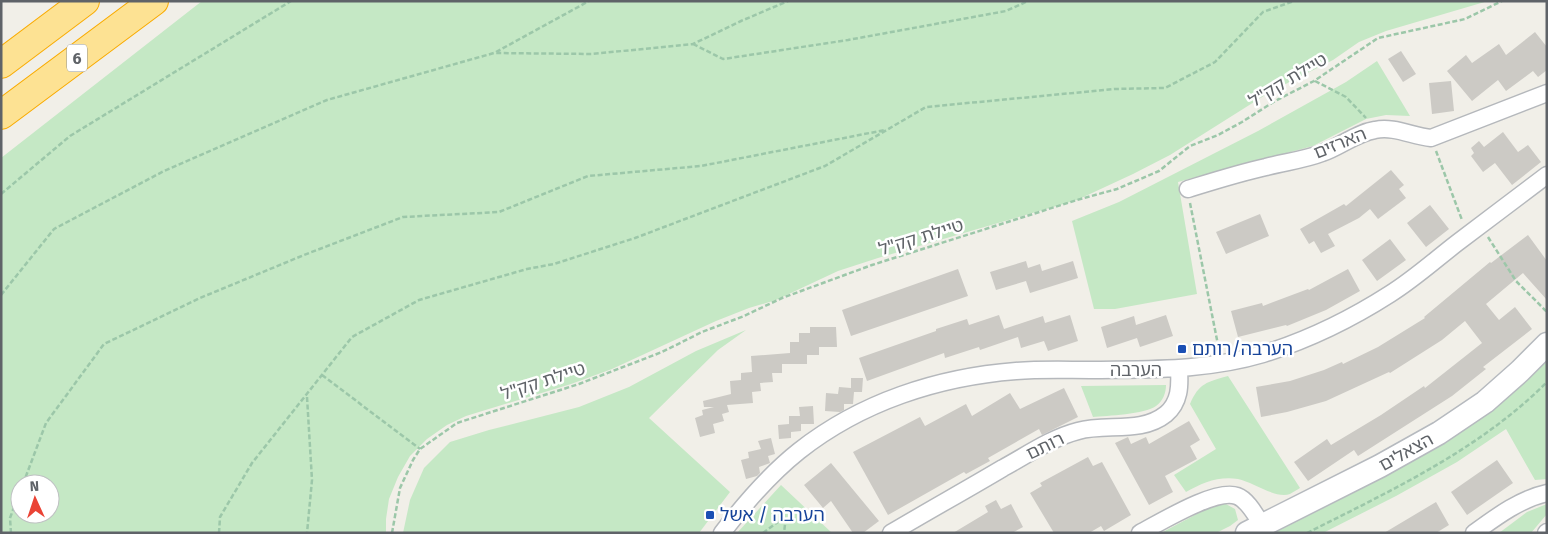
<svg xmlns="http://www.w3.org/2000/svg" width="1548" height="534" font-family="'Fira Sans','Noto Sans Hebrew',sans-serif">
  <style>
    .green { fill: #c5e8c5; fill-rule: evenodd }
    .building { fill: #cccac5 }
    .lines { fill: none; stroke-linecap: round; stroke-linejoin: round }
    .street-casing { stroke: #b5b8bc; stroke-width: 19 }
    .secondary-casing { stroke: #b6babf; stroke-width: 25 }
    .highway-casing { stroke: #f9ab00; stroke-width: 30 }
    .path { stroke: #9cc7a9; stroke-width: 2.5; stroke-dasharray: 5 2.5; stroke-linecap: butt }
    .street { stroke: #fff; stroke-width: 16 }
    .secondary { stroke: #fff; stroke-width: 22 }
    .highway { stroke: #fde293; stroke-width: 28 }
    .transit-dot { fill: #1a4fb4; stroke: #fff; stroke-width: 2 }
    .labels { text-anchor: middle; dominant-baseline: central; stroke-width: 5; stroke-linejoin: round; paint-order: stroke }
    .shield { fill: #fff; stroke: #8f9295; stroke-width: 1 }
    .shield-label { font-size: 16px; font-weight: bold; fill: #5f6368 }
    .street-label { font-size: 18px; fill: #5f6368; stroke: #fff }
    .transit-label { font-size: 18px; fill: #164399; stroke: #fff; text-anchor: start }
  </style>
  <rect width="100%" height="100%" fill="#f1efe8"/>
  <path class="green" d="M202,1H1488L1386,31L1359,42L1333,60L1270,92L1170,155L1133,174L1077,200L878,258L838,271L776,300L749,308L716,321L612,369L571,384L466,416L447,425L427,439L410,456L398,477L389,499L386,519V533H1V158ZM20,484H50V514H20Z
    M1377,61L1410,116L1386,115L1366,119L1313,146L1178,182L1197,294L1115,309H1094L1072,221L1119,202L1258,131L1346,82Z
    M746,330L718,350L649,418L730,492L699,533H403L410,500L424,468L450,442L489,430L579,407L629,387L696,351Z
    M1547,357V479L1535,480L1506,429L1457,462L1396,496L1323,533H1268Z
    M1228,376L1300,488C1297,490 1293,492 1290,494C1275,499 1253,482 1238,479C1218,476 1202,483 1186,492L1174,475L1216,449L1190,404C1199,383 1207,382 1228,376Z
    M1166,385C1166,393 1163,401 1156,406C1145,414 1107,416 1093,417L1081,386Z
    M781,485L832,533H737Z
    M1224,503L1235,509L1238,520L1230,526L1216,533H1161L1210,507Z
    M1547,504V514L1531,533H1499L1527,512Z"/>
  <path class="building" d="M1535,32L1547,47V70L1538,77L1533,71L1506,91L1498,80L1472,101L1447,71L1466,55L1472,63L1499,44L1506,55Z
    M1401,51L1416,74L1403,82L1388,59Z
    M1451,81L1454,111L1432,114L1429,83Z
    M1503,132L1518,152L1528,145L1541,162L1512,185L1495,163L1483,172L1471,156L1474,153L1471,148L1479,141L1484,147Z
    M1391,170L1404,185L1399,189L1406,198L1378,219L1370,209L1359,218L1328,234L1335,246L1321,253L1314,241L1309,244L1300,229L1344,204L1346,206Z
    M1430,205L1449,229L1426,247L1407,223Z
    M1260,214L1269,236L1226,254L1216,232Z
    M1528,235L1547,261V300L1523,273L1486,304L1499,320L1515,307L1532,329L1483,367L1486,369L1452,396L1358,456L1354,450L1308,481L1294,462L1327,439L1331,445L1381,415L1424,386L1425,388L1482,343L1465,321L1442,340L1390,373L1389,372L1326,401L1287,412L1261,417L1256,387L1290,381L1324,370L1342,362L1343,364L1378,347L1425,318L1424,317L1490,262L1491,263Z
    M1390,239L1406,260L1377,281L1362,260Z
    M1026,261L1028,268L1040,264L1042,271L1073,261L1078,278L1030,293L1026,281L996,290L990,272Z
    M958,269L968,296L851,336L842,310Z
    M1348,269L1360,291L1326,310L1287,326L1286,325L1238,337L1231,311L1262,303L1263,306L1308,289L1309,290Z
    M999,315L1004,329L1043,316L1045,323L1070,315L1078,341L1048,351L1044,341L1021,348L1018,337L980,350L979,347L945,358L944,353L867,381L859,358L936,331V329L967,319L969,325Z
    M1166,315L1173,336L1140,347L1137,338L1107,348L1101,327L1134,316L1136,325Z
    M810,327H836L837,347H819V355H807V364H782V373H772L773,382L760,383L761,391L752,392L753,403L727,405L729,412L722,414L724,421L713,424L715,433L700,437L695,418L703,415L702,410L714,407H704L703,401L731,394L730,381L741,380V373L752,372L751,356L790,353V342H799V333H810Z
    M851,378H863L862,392H854L853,404H844V410L840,412L825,411L826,393L838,394L839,387L851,388Z
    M1064,388L1078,417L1042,435L1039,429L988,458L990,461L966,474L964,472L888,515L853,452L920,417L925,426L966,404L972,416L1010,393L1020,409Z
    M813,406L814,424H801V431L791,432V438L779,439L778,425L789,424V416H800L799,407Z
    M1189,421L1200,440L1190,446L1197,459L1165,476L1173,492L1149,505L1115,443L1128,437L1131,444L1146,437L1149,444Z
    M771,438L775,454L768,456L770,463L759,467L760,473L757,476L746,479L741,460L749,458L748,452L761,449L758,441Z
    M1088,457L1093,466L1102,462L1131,515L1104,531L1101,526L1089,533H1054L1030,493L1042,486L1040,483Z
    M1497,460L1513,483L1467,515L1451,492Z
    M831,463L879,521L863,533H853L831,501L823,508L804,485Z
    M996,500L1001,509L1011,504L1023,527L1012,533H953L988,512L985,506Z
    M1436,502L1449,525L1436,533H1384Z"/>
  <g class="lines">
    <defs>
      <path id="street" d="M1188,189C1214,181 1239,173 1266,167C1284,162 1304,160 1322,153C1340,147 1356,133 1375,130C1394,126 1412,136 1431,138L1547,93
        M722,533C745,503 770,474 799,451C861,402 938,377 1016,371C1041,369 1066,370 1091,370C1150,369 1206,371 1263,354C1308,340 1351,319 1390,294C1414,279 1435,260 1457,243C1487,220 1517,198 1547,175
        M891,533C928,511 966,490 1003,468C1027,455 1051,438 1078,431C1107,423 1141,434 1166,414C1180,402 1180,386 1179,369
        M1140,533C1161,522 1216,488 1237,496C1248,500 1256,516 1262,525
        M1474,533C1496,517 1520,499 1547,493
        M1546,533L1547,532"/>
      <path id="secondary" d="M1247,533L1380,466L1439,433L1485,402L1520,371L1547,344"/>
      <path id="highway" d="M1,64L85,1
        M1,115L154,1"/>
    </defs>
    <use href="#street" class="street-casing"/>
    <use href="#secondary" class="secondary-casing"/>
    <use href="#highway" class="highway-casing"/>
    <path class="path" d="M693,44L723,59L848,40L1006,11L1028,1
      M496,52L589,1
      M1315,81L1346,97L1366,118
      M1436,151L1462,220
      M1,194L70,136L291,1
      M1190,203L1219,350
      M1488,237L1516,281L1547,312
      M1,295L54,229L164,171L327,100L494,53L592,54L693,44L741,21L788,1
      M322,375L420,449
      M307,397L312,480L307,533
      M23,484L46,423L104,344L200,298L304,255L403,217L499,212L588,176L701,166L885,130
      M11,533L10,518L20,491
      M219,533L220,517L252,463L352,337L419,300L527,269L554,264L635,238L825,166L926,107L1115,89L1165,88L1215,62L1263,12L1294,1
      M392,533L400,488L413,460L420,449L457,423L579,384L662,352L702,332L744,316L782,298L872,265L1077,200L1117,189L1159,171L1190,146L1218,135L1242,122L1275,101L1314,81L1378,38L1465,19L1502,1
      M763,533L786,516L784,533
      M1307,533C1392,490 1479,450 1547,382"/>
    <use href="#street" class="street"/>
    <use href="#secondary" class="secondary"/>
    <use href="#highway" class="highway"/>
  </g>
  <g class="transit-dot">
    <rect x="1177" y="344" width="10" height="10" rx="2.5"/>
    <rect x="705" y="510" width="10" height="10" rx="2.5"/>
  </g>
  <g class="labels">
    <rect class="shield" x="67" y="44.5" width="20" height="27" rx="4"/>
    <g class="shield-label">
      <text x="77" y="58">6</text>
    </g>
    <g class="street-label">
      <text transform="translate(1288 80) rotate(-31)">טיילת קק"ל</text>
      <text transform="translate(1340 143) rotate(-22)">הארזים</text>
      <text transform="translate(921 237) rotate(-17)">טיילת קק"ל</text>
      <text x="1136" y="370">הערבה</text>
      <text transform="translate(543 381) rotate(-18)">טיילת קק"ל</text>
      <text transform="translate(1045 446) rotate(-26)">רותם</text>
      <text transform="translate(1406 452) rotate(-29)">הצאלים</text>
    </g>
    <g class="transit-label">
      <text x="1192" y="349">הערבה/רותם</text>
      <text x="720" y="515">הערבה / אשל</text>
    </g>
  </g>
  <rect width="1548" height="534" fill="none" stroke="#5f6368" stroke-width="5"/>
  <g transform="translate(35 499) rotate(357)"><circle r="24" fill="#ffffff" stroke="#bfc1c3"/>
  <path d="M0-4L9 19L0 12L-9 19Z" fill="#ea4335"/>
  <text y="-8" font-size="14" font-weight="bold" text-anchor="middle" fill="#5f6368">N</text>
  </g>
</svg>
